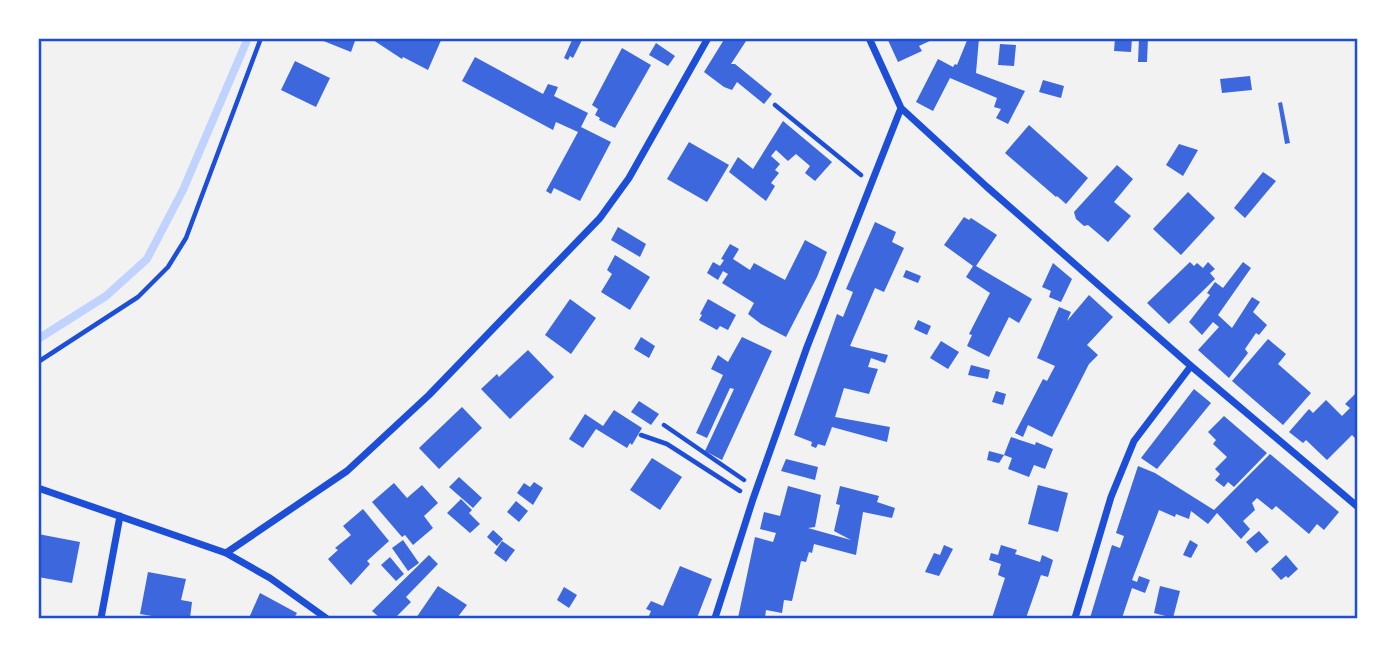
<svg xmlns="http://www.w3.org/2000/svg" width="1396" height="657" font-family="Inter,sans-serif">
  <style>
    .lines { fill: none; stroke-linecap: round; stroke-linejoin: round }
    .stream { stroke: #bfd3fe; stroke-width: 8 }
    .building { fill: #3d67dc }
    .path { stroke: #1d4ed8; stroke-width: 4.5 }
    .minor { stroke: #1d4ed8; stroke-width: 7 }
    .neatline { fill: none; stroke: #1d4ed8; stroke-width: 2.5 }
  </style>
  <rect width="100%" height="100%" fill="#f2f2f2"/>
  <g class="lines">
    <path class="stream" d="M38,339L106,296L147,259L183,190L248,38"/>
  </g>
  <path class="building" d="M316,38H356L351,52Z
    M370,38H442L428,70L403,57L402,59Z
    M573,38H583L573,58L570,56L568,60L564,58Z
    M725,38H748L731,64H735L772,94L764,104L737,82L732,90L724,87L704,72Z
    M887,38H936L919,46L922,51L898,62Z
    M968,38H979L976,73L1025,91L1008,124L996,118L1001,109L994,107L997,98L950,78L933,111L916,102L938,59L953,67L955,64L957,65Z
    M1115,38H1132L1131,52L1114,51Z
    M1139,38H1148L1147,62H1138Z
    M656,43L675,56L668,66L649,55Z
    M1000,44L1016,45L1014,66L998,65Z
    M622,48L651,65L615,128L599,120L600,118L595,115L598,109L592,105Z
    M475,57L543,94L548,84L558,87L554,96L588,113L581,127L611,142L580,201L554,188L551,194L546,191L578,132L556,122L553,130L462,81Z
    M295,61L330,78L316,107L281,90Z
    M1250,76L1252,90L1222,93L1220,79Z
    M1043,80L1064,86L1061,98L1039,92Z
    M1282,102L1290,143L1285,144L1278,103Z
    M783,121L832,162L815,181L805,173L810,166L796,154L788,161L776,150L771,156L780,164L775,170L779,173L771,183L775,186L766,201L729,172L738,157L753,169Z
    M1029,125L1088,178L1066,204L1057,196L1056,197L1005,153Z
    M689,142L729,165L707,202L667,179Z
    M1179,144L1198,150L1183,176L1166,165Z
    M1117,165L1133,179L1114,202L1131,216L1108,242L1088,225L1084,226L1076,219L1074,212Z
    M1263,172L1276,181L1245,218L1234,208Z
    M1188,192L1215,218L1181,255L1153,229Z
    M964,217L969,220L971,218L997,235L976,266L1032,299L1019,323L1009,317L989,357L967,346L972,335L969,334L990,293L966,277L973,266L944,245Z
    M875,222L896,232L892,242L904,248L884,292L875,288L850,346L888,355L885,363L871,358L868,367L878,369L869,394L844,388L835,417L890,427L887,442L832,427L825,446L818,444L816,448L811,446L812,442L794,435L837,314L843,317L853,292L846,289Z
    M618,227L646,244L640,257L611,240Z
    M805,240L827,252L817,277L786,337L761,324L748,314L754,303L722,283L728,274L723,271L718,280L707,273L713,262L720,266L724,260L721,259L730,244L739,249L733,259L750,270L754,263L785,280Z
    M615,255L650,277L630,310L601,292L612,274L607,270Z
    M1190,262L1194,266L1197,263L1203,268L1208,262L1215,269L1210,273L1215,279L1169,324L1147,303Z
    M1243,262L1251,268L1218,315L1232,328L1252,297L1260,302L1253,312L1267,325L1259,335L1256,333L1245,349L1248,353L1229,378L1198,350L1219,327L1213,322L1202,335L1189,322L1210,295L1207,293L1215,282L1223,288Z
    M1053,263L1072,279L1061,302L1049,297L1051,291L1042,287Z
    M906,270L921,276L918,283L903,277Z
    M1089,295L1113,317L1087,345L1098,355L1089,364L1052,437L1028,425L1023,437L1015,433L1043,379L1047,381L1055,366L1037,358L1059,307L1071,312L1067,321Z
    M570,299L596,318L571,354L545,335Z
    M708,299L736,315L728,330L720,326L717,330L699,320L702,315L700,314Z
    M918,320L931,326L927,335L914,329Z
    M641,337L655,346L649,358L634,349Z
    M742,337L772,351L722,460L705,451L734,389L730,388L707,438L696,433L723,375L711,369L718,355L728,362Z
    M1268,339L1286,354L1278,364L1311,393L1283,425L1232,381Z
    M941,341L959,352L948,369L930,358Z
    M528,350L554,377L510,419L481,389L497,374L499,377Z
    M971,365L990,370L988,379L968,375Z
    M1194,389L1211,403L1157,469L1141,458Z
    M996,391L1006,394L1003,405L992,402Z
    M1357,392V440L1352,435L1327,460L1306,440L1303,443L1289,432L1309,409L1313,413L1326,400L1342,416L1350,408L1345,404Z
    M639,401L659,414L651,425L631,412Z
    M462,407L482,428L439,469L419,448Z
    M614,410L642,428L632,445L630,443L627,448L596,429L583,448L569,439L585,414L603,426Z
    M1224,416L1267,453L1234,487L1228,482L1224,487L1215,480L1220,474L1215,469L1227,457L1213,444L1216,440L1208,432Z
    M1011,437L1035,445L1036,442L1053,449L1045,469L1034,465L1029,477L1008,469L1012,458L1004,455Z
    M989,451L1004,455L999,463L987,460Z
    M1270,454L1339,512L1324,530L1317,524L1309,534L1276,506L1272,510L1257,498L1252,503L1255,510L1243,521L1250,529L1241,539L1217,513L1208,524L1191,511L1189,519L1176,514L1175,517L1159,510L1132,580L1137,582L1139,576L1150,580L1145,593L1132,588L1122,618H1090L1112,545L1120,548L1124,536L1116,533L1138,466L1155,473L1214,510Z
    M652,458L682,477L660,510L630,490Z
    M786,459L818,467L815,480L781,471Z
    M459,477L482,498L473,508L449,487Z
    M534,482L543,488L533,505L517,493L524,483L530,487Z
    M394,483L407,498L422,485L438,503L424,516L433,528L413,545L405,535L402,537L372,502Z
    M1038,485L1068,493L1058,532L1028,524Z
    M788,486L821,495L815,527L808,528L851,540L834,531L840,505L836,504L840,486L879,496L877,502L895,508L892,518L863,512L856,555L814,544L812,553L809,552L806,562L801,561L792,601L784,600L782,613L766,610L765,618H738L755,537L773,542L776,533L760,529L764,512L780,516Z
    M461,499L472,510L469,513L480,524L470,533L447,513Z
    M516,501L528,511L519,522L507,512Z
    M363,509L389,541L367,561L370,564L351,585L328,559L338,550L335,548L351,535L343,526Z
    M493,530L503,539L497,546L487,537Z
    M1259,531L1269,542L1256,553L1246,542Z
    M38,534L80,542L72,583L38,577Z
    M403,540L419,563L408,571L392,548Z
    M1190,540L1198,545L1191,558L1183,555Z
    M502,541L515,550L506,562L494,553Z
    M944,545L953,549L939,576L925,572L934,553L940,555Z
    M1001,545L1017,550L1015,554L1040,562L1042,555L1053,560L1048,577L1041,575L1026,618H992L1005,578L998,575L1001,564L989,560L991,553L998,555Z
    M429,555L438,564L406,597L411,602L395,618H380L372,611Z
    M1286,555L1298,569L1288,578L1286,576L1281,580L1271,569Z
    M390,557L404,574L396,581L381,565Z
    M680,566L712,579L697,618H648L651,611L646,609L651,601L663,606Z
    M148,572L186,579L181,600L192,602L190,618H164L140,614Z
    M438,586L467,605L457,618H416Z
    M1160,586L1180,591L1173,618L1154,613Z
    M564,587L577,595L569,608L557,600Z
    M260,593L297,613L294,618H249Z"/>
  <g class="lines">
    <path class="path" d="M775,105L861,175
      M38,362L138,297L168,267L186,238L261,38
      M664,425L744,480
      M641,435L667,444L740,491"/>
    <path class="minor" d="M869,38L901,108L987,187L1191,366L1358,507
      M38,488L226,553L270,578L326,618
      M226,553L347,471L429,395L600,218L629,178L708,38
      M101,618L120,516
      M715,618L753,499L807,347L901,108
      M1075,618L1111,497L1134,441L1191,366"/>
  </g>
  <rect width="1396" height="657" fill="none" stroke="#ffffff" stroke-width="80"/>
  <rect x="40" y="40" width="1316" height="577" class="neatline"/>
</svg>
